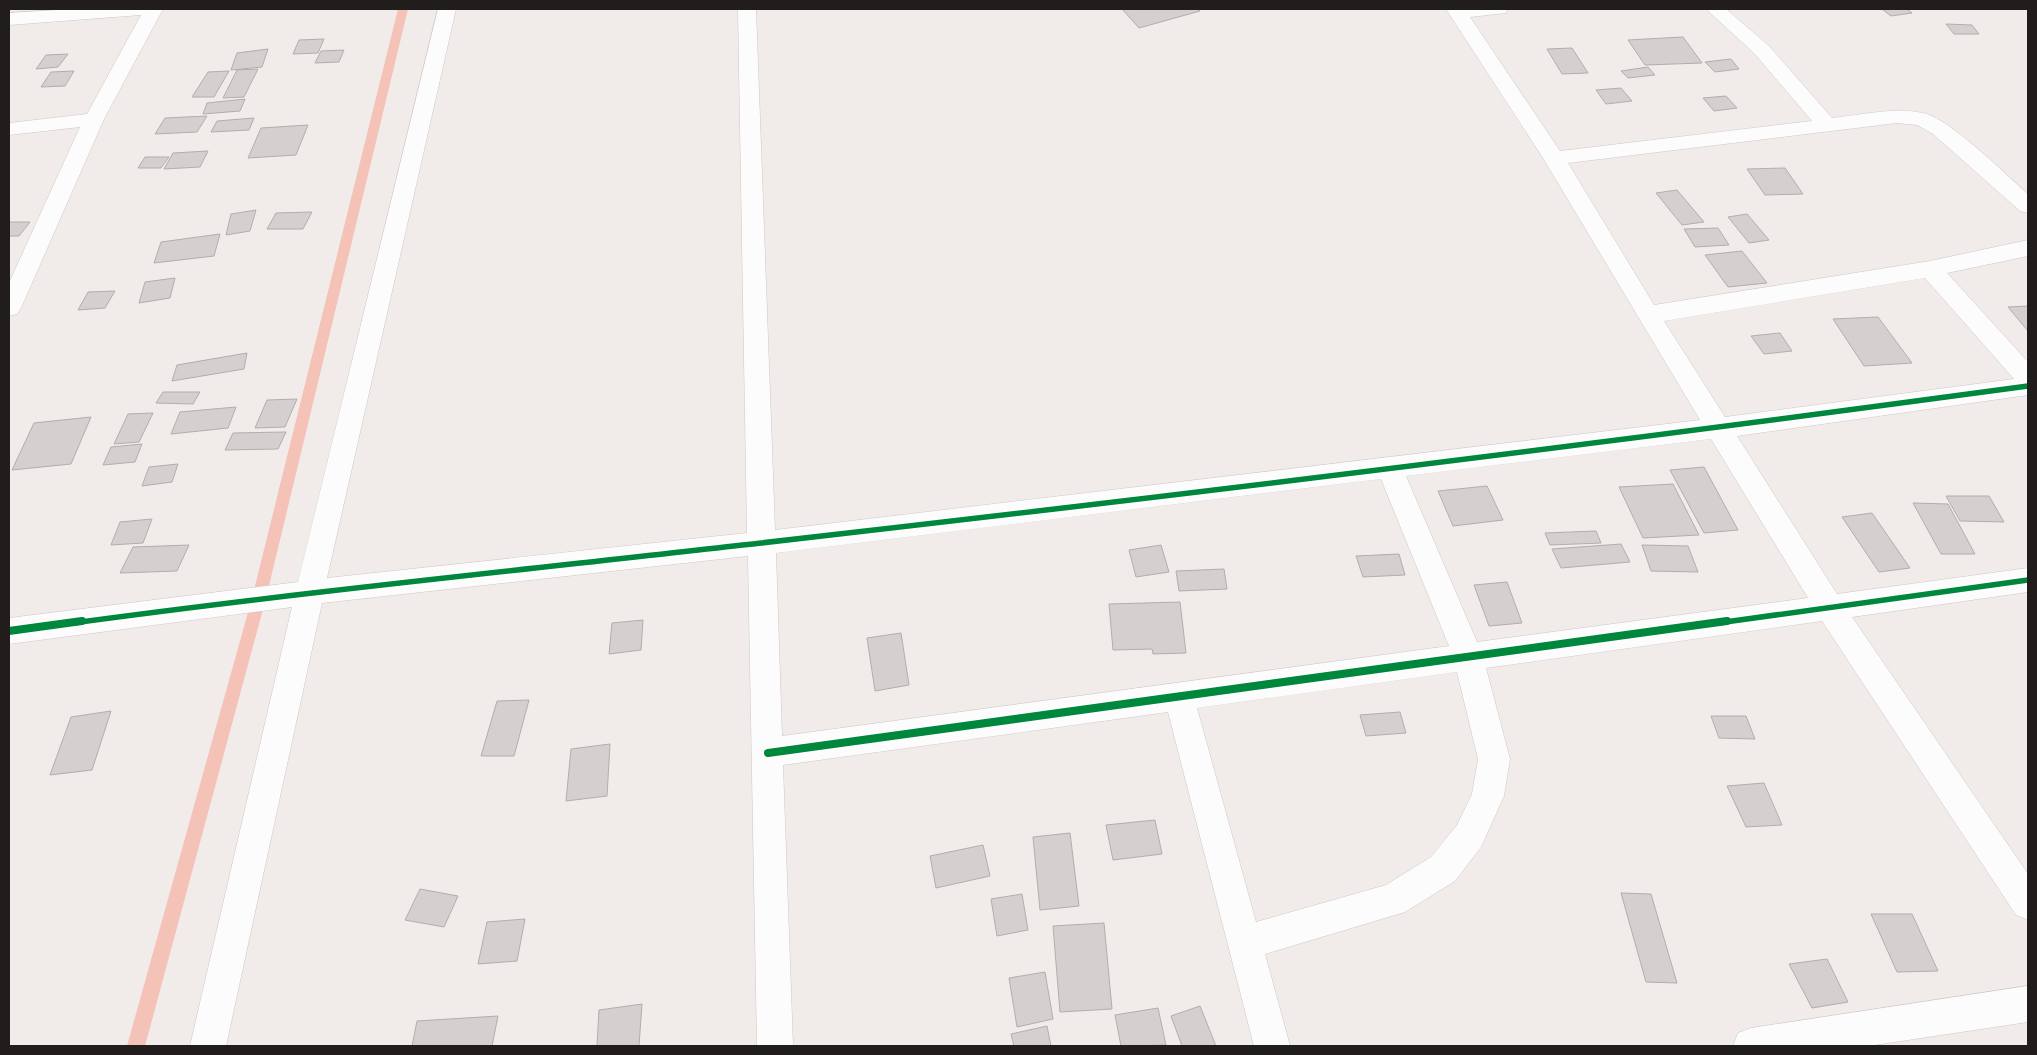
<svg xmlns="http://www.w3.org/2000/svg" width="2037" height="1055" font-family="'Fira Sans Condensed',sans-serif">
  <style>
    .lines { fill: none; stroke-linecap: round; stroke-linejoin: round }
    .stream { fill: #f4c2b7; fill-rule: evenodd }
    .building { fill: #d5d0cf; stroke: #b2aead }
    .minor-casing { stroke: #ccc8c7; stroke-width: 1 }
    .minor { fill: #fdfcfc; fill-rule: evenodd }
    .cycleway-far1-casing { stroke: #fff; stroke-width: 9 }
    .cycleway-casing { stroke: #fff; stroke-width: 11 }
    .cycleway-far1 { stroke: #00873e; stroke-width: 5.5 }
    .cycleway { stroke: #00873e; stroke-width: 8 }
  </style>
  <rect width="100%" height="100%" fill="#f1ebea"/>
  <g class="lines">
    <path class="stream" d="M398,9H408L266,598L145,1046H127L252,598Z"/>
  </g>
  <path class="building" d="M1122,9H1198L1200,11L1139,28Z
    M1882,9H1907L1912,13L1891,16Z
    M1946,24L1972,25L1979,34H1954Z
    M1683,37L1702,63L1645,65L1628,40Z
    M324,39L318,53L293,54L299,40Z
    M1572,48L1588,73L1562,74L1547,49Z
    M268,49L262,67L231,70L237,53Z
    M344,50L339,62L315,63L321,51Z
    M68,54L58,67L36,69L46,55Z
    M1731,59L1739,69L1715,72L1705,62Z
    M1648,67L1655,75L1628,78L1621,71Z
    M258,69L244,97L223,98L237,70Z
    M74,71L65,86L41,87L51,72Z
    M229,71L214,97H192L208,72Z
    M1621,88L1632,101L1606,104L1596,90Z
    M1726,96L1737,108L1714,111L1703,98Z
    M245,99L240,111L203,114L207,103Z
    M207,116L197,132L155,134L165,118Z
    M254,118L249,130L211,132L217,121Z
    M308,125L296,155L248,158L261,128Z
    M208,151L200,167L164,169L173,153Z
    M145,157H169L161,168H138Z
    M1785,168L1803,194L1765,195L1747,169Z
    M1677,190L1704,222L1682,225L1656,193Z
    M256,210L250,231L226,235L231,214Z
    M312,212L303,229H267L276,213Z
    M1747,214L1769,240L1749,243L1728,217Z
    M9,222H30L19,236H9Z
    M1718,228L1729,245L1695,247L1684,229Z
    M220,234L214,256L154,263L161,242Z
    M1742,251L1767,283L1728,287L1705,255Z
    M175,278L170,298L139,303L145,282Z
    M115,291L105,308L78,310L88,292Z
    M2028,306V331L2008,307Z
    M1878,317L1912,363L1864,366L1833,319Z
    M1780,333L1792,351L1764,354L1751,336Z
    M247,353L244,369L172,381L177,365Z
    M163,392H200L193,404L156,403Z
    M297,399L285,427L255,428L267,400Z
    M236,407L228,428L171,434L180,412Z
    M153,413L139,442L114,444L128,414Z
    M91,417L71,464L12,470L34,423Z
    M286,432L278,449L225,450L233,433Z
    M142,444L135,462L103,465L111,447Z
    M178,464L172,482L142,486L149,467Z
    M1704,467L1738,530L1704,533L1670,470Z
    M1673,484L1699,535L1643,538L1619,487Z
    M1487,486L1503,520L1453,526L1438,491Z
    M1946,496H1989L2004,522L1960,521Z
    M1913,503L1948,504L1975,554H1941Z
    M1872,513L1910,568L1879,572L1842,517Z
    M152,519L143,543L111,545L120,522Z
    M1596,531L1601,543L1550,545L1545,533Z
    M1621,544L1630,562L1561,568L1552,549Z
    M189,545L177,571L120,573L133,547Z
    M1161,545L1169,572L1136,577L1129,550Z
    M1642,545L1688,546L1698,572L1651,571Z
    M1399,554L1405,575L1363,577L1356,556Z
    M1224,569L1227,589L1179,591L1176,571Z
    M1507,582L1522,623L1489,626L1474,585Z
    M1180,602L1186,653L1153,654L1152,649L1113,650L1109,604Z
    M643,620L641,650L609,654L612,623Z
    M901,633L909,685L875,691L867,638Z
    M529,700L514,756H481L497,701Z
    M111,711L92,770L50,775L71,717Z
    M1400,712L1406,733L1366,736L1360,715Z
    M1711,716H1746L1755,739L1719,738Z
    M610,744L607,796L566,801L571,749Z
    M1764,783L1782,825L1746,827L1727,786Z
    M1155,820L1162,854L1113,860L1106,825Z
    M1070,833L1079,906L1040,910L1033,837Z
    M983,845L990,876L936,888L930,856Z
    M420,889L458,896L444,927L405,920Z
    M1621,893L1651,894L1677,983L1646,982Z
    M1022,894L1028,930L997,936L991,899Z
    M1871,914H1912L1938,971L1897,972Z
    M525,919L517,961L478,964L487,922Z
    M1104,923L1112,1009L1060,1012L1053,926Z
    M1827,959L1848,1002L1812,1008L1789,964Z
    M1045,972L1053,1019L1017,1027L1009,978Z
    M642,1004L639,1046H597L599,1010Z
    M1200,1006L1216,1046H1182L1171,1016Z
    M1158,1008L1166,1045L1121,1046L1115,1015Z
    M498,1016L492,1046H412L417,1021Z
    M1047,1026L1051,1046H1014L1011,1034Z"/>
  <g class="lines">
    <defs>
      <path id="minor" d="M73,9H163L104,119L21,308L17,314L9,316V283L80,127L9,135V123L87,114L141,15L9,25V13Z
        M438,9H456L327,578L747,533L738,9H756L775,530L1700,420L1543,158L1446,9H1508L1506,13L1470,17L1560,151L1812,121L1755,54L1706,9H1726L1769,46L1832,118C1862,115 1894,107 1923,113C1949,118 2006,175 2028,194V213L2020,211L1933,134L1917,125L1897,123L1568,163L1654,305L1930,261L2028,240V256L1947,273L2028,362V395L1737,436L1837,594L2028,568V592L1852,617L2028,874V920L2016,915L1822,621L1486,668L1510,759L1504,796L1481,847L1455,881L1405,912L1265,954L1290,1046H1254L1168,712L783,765L793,1046H757L748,556L322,603L226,1046H190L292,607L9,644V618L298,582ZM1925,278L2014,379L1725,417L1664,321ZM1711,439L1808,598L1477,642L1406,476ZM1381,479L1449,646L782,736L776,553ZM1457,672L1478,759L1472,794L1457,825L1431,857L1386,885L1256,922L1197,708Z
        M2028,986V1022L1868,1046H1733L1738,1033L1751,1028Z"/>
    </defs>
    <use href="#minor" class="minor-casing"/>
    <use href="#minor" class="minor"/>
    <defs>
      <path id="cycleway-far1" d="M73,623C302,592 531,569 761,543C1184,495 1606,443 2028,386
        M1718,623L2028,580"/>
      <path id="cycleway" d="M9,631L82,621
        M768,753L1727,621"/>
    </defs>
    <use href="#cycleway-far1" class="cycleway-far1-casing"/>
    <use href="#cycleway" class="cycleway-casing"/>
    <use href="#cycleway-far1" class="cycleway-far1"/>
    <use href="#cycleway" class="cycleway"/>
  </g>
  <rect width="2037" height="1055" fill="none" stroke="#211d1d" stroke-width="20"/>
</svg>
